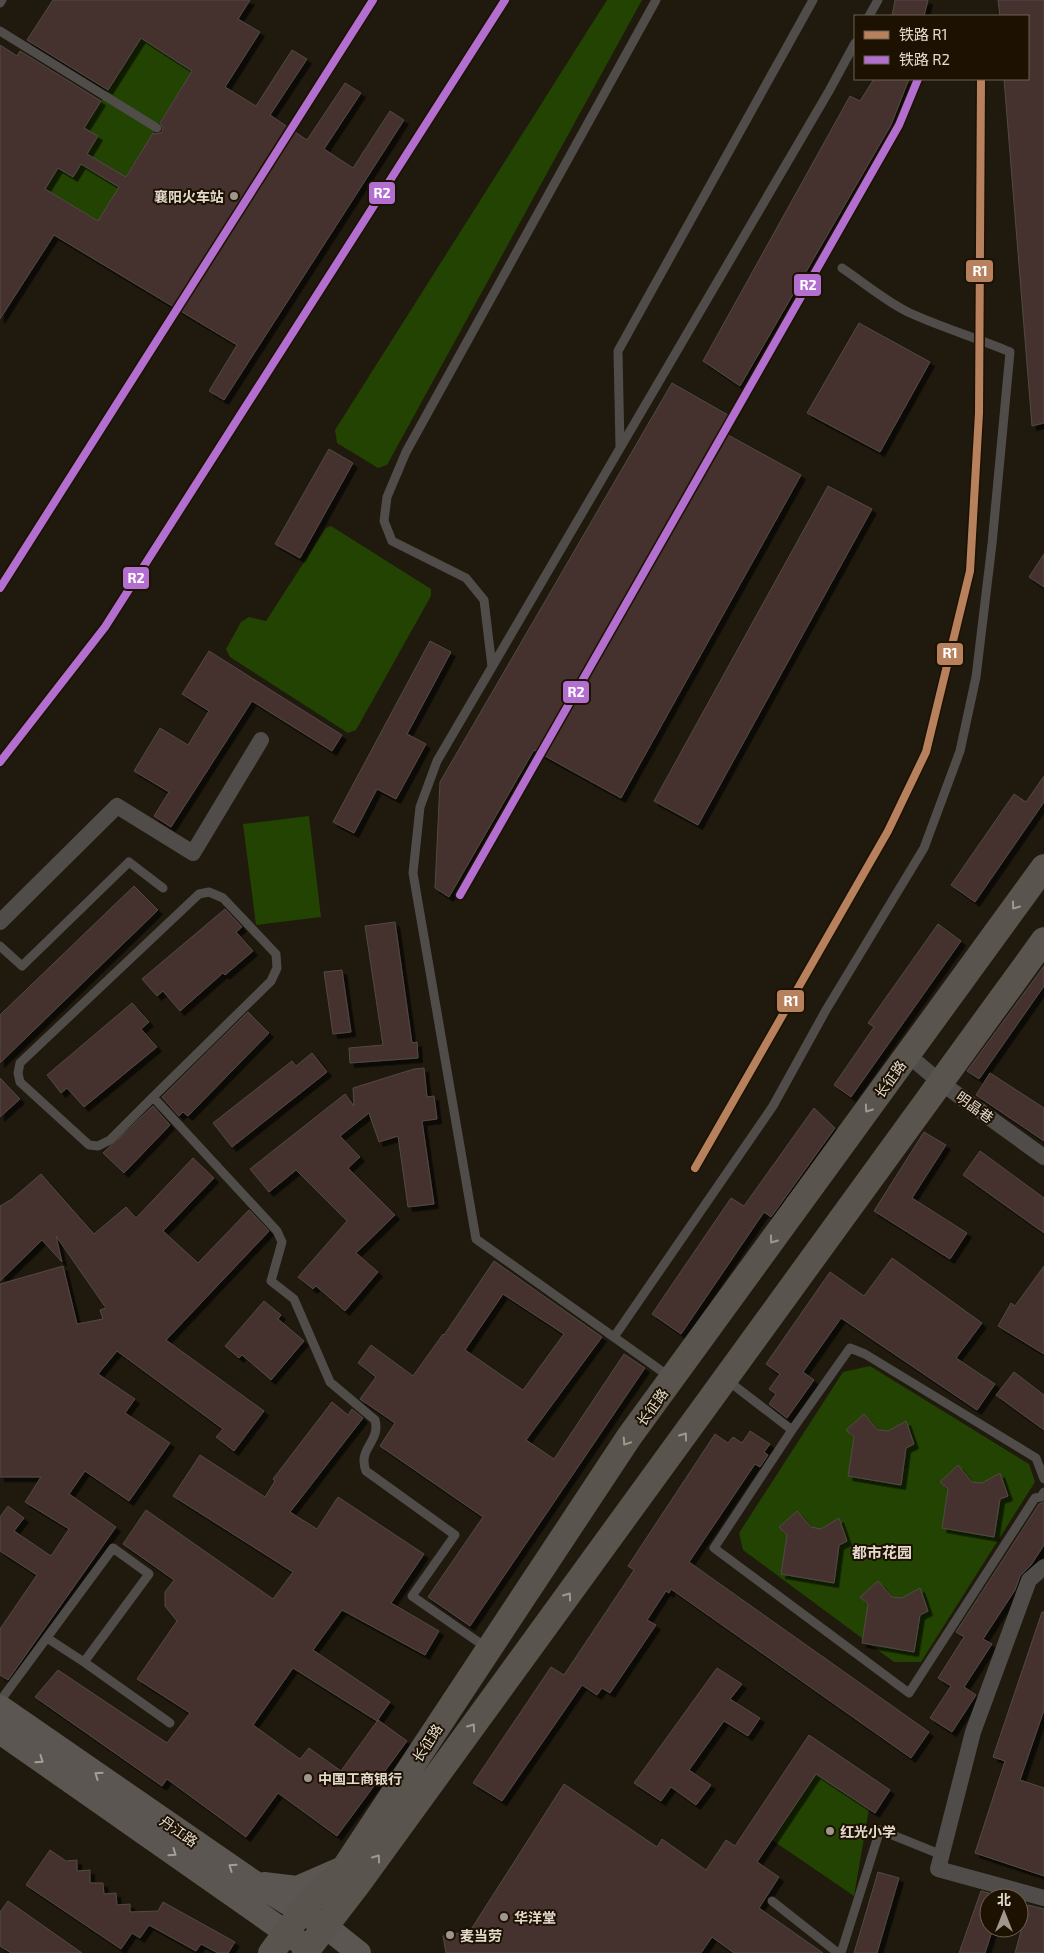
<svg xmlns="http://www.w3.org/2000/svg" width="1044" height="1953" font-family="'Exo 2','Noto Sans SC',sans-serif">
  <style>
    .green { fill: #234302 }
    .building { fill: #44332f; stroke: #524944; fill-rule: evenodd; filter: url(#shadow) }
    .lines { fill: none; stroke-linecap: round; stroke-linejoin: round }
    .service { stroke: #4f4c49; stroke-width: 9 }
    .minor { stroke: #4f4c49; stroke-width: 16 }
    .secondary { stroke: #5b5652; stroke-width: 24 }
    .primary { stroke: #5a544f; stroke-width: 26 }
    .rail-1-casing { stroke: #1d1101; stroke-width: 11 }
    .rail-2-casing { stroke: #1d1101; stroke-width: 11 }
    .rail-1 { stroke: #b6815c; stroke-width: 8 }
    .rail-2 { stroke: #b36fd0; stroke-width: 8 }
    .oneway { stroke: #9f988f }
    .oneway2 { stroke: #a69f97 }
    .poi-dot { fill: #9f978b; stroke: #1d1101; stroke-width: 2 }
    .labels { text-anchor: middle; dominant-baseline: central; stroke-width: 4; stroke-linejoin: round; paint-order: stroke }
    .poi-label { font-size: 14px; font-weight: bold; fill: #e4dbcf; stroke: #1d1101; text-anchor: start }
    .street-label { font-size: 14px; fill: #e4dbcf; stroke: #1d1101 }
    .neighbourhood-label { font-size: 15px; font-weight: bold; fill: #e4dbcf; stroke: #1d1101 }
    .line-badge { stroke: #1d1101; stroke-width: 2 }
    .badge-label { font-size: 14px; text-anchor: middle; font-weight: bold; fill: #fff }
  </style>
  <defs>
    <filter id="shadow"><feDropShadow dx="4.5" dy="4.5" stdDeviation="0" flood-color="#0009"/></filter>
  </defs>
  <rect width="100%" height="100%" fill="#1f190e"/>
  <path class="green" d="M607,0H642L387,465L378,468L337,443L335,430Z
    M141,38L192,71L98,221L45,189Z
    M331,526L431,589V596L356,730L348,733L230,657L226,649L241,622L249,617L266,621L326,528Z
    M309,816L321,917L256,925L243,824Z
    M870,1366L1029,1464L1035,1482L921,1662H894L743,1550L739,1533L843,1372Z
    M816,1774L869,1809L854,1896L772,1840Z"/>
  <path class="building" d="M53,0H250L238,19L260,32L225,87L256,106L292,50L307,59L270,115L307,140L345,83L361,93L324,149L353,168L390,111L404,120L224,400L209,391L237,345L54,235L0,319V45L17,56L20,51L101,101L84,128L98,136L87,154L126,177L153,133L157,134L162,132L163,128L160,123L192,71L141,38L108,90L27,40ZM81,164L119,187L98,221L45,189L58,168L73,177Z
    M895,0H928L924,16H892Z
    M998,0H1044V423L1032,426L1004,79H1028V16H1000Z
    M874,79H909L891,125L740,386L703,361L850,96L860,101Z
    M859,323L930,362L880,452L807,413Z
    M672,383L728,415L719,430L801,475L621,798L534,750L449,897L435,888L440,782Z
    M329,449L353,463L300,558L275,544Z
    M828,486L872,509L698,825L654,801Z
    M1044,554V587L1029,577Z
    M430,641L451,652L407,734L426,744L396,799L377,789L354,833L333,822Z
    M209,651L342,735L332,751L252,701L171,827L154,816L169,792L134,771L160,728L188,745L209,711L182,694Z
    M1044,776V802L975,902L951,885L1014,794L1026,802Z
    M134,886L158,910L0,1063V1015Z
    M225,909L242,927L236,932L253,951L225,975L223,973L180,1011L163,991L157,996L142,979Z
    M395,922L412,1043L417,1042L418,1058L350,1063L349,1048L383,1045L365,926Z
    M938,924L961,941L851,1097L834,1085L874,1027L868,1023Z
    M1044,966V986L979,1079L967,1071Z
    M342,970L351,1032L333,1034L324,972Z
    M132,1003L149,1022L141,1029L157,1047L84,1107L67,1088L61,1093L47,1075Z
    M248,1012L269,1033L188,1116L183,1112L179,1116L162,1097Z
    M312,1053L327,1072L232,1147L213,1123L292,1061L296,1066Z
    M424,1068L427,1097L434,1096L437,1119L422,1121L434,1204L408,1207L398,1136L379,1142L369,1113L340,1136L360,1157L348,1168L395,1215L356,1253L378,1272L345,1311L316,1286L313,1289L298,1277L347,1221L296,1170L269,1192L250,1169L345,1094L354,1106L353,1088L414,1069Z
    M990,1073L1044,1108V1141L976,1095Z
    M0,1078L20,1099L0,1117Z
    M153,1106L170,1125L124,1173L103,1153Z
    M814,1108L835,1128L771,1217L764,1212L681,1334L652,1314L731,1198L744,1206Z
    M924,1132L946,1145L912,1198L967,1233L950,1259L874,1211Z
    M980,1151L1044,1198V1233L963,1175Z
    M193,1158L214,1178L163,1231L198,1263L249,1210L269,1231L166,1340L264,1411L234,1451L216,1437L223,1429L117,1351L98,1374L135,1399L125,1413L170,1443L129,1501L85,1471L69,1494L116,1527L8,1680L0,1675V1629L37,1575L0,1551V1517L8,1506L24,1518L14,1531L51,1556L69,1529L25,1502L41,1477H0V1284L63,1266L77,1324L103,1319L100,1310L106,1308L56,1236L62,1262L42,1240L0,1281V1206L12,1199L41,1174L94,1234L126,1207L136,1218Z
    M892,1258L982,1323L956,1358L995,1384L977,1410L841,1318L803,1372L814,1380L787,1418L769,1404L776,1394L769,1389L780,1374L766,1364L830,1272L864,1296Z
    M494,1261L602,1337L526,1440L554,1459L624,1354L645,1368L470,1626L428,1597L483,1517L380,1446L395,1423L360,1399L376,1377L358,1363L371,1345L413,1376L443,1334L444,1335ZM503,1294L564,1334L523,1390L465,1350Z
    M1044,1266V1354L998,1326L1011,1303L1015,1306Z
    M264,1301L281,1315L278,1319L304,1341L271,1380L242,1355L239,1358L225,1346Z
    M1014,1372L1044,1395V1430L996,1395Z
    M332,1402L348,1415L352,1409L363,1418L290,1512L317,1529L338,1497L424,1554L391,1603L439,1631L425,1655L342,1610L313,1650L390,1702L377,1721L293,1668L253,1725L300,1759L309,1748L341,1771L378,1720L407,1741L337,1836L278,1793L246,1837L167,1779L162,1786L35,1697L58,1670L167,1743L190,1713L137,1679L177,1621L165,1606V1592L174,1580L123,1544L146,1510L273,1599L293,1572L173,1496L200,1455L265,1497L275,1481L273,1479Z
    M864,1414L878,1430L888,1431L906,1421L914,1444L906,1448L901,1485L848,1476L854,1437L846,1430Z
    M750,1431L770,1444L764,1452L768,1455L760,1467L755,1464L689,1562L929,1732L911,1758L671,1589L669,1593L666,1591L647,1620L656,1625L610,1693L602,1688L597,1695L582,1685L502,1801L473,1783L551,1667L564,1675L634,1570L628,1566L715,1434L728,1443L733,1437L742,1443Z
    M958,1465L972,1482L982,1483L1000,1473L1008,1496L1000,1499L994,1537L942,1528L948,1489L940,1482Z
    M1044,1502V1545L1031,1565L1020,1576L1015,1590L983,1639L992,1644L964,1687L976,1695L952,1732L930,1718L951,1686L938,1678L964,1637L956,1632L1039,1504Z
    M797,1511L811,1527L821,1529L839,1518L847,1541L839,1545L834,1583L781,1574L787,1535L779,1527Z
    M878,1581L892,1597L902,1598L920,1588L928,1611L920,1615L914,1652L862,1643L868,1604L860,1597Z
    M1042,1612H1044V1710L1020,1780L1044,1788V1876L975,1853L1005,1761L993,1757Z
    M717,1668L742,1684L730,1699L760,1718L748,1736L724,1721L689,1770L711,1785L696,1805L671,1787L661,1801L634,1783Z
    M809,1735L890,1790L875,1813L816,1774L757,1862L779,1877L759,1908L823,1953H734L712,1937L701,1953H446L443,1936L470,1931L564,1784L657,1847L662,1839L706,1870L726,1840L735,1846Z
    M50,1850L66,1861L77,1860V1871L90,1870V1883H103L104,1894L116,1893L117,1905L130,1904V1912L158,1911L163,1902L235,1942L228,1953H218L201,1944L196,1951L149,1925L140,1938L132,1933L121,1949L26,1885Z
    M878,1872L899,1878L877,1953H854Z
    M981,1891L989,1893V1928H993L985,1953H959Z
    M8,1901L18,1908L82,1953H11L0,1946V1912Z
    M1028,1905L1044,1909V1953H1015Z"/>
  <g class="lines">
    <path class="service" d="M0,3L2,0
      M869,16L878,0
      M0,31L157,128
      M620,447L618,351L813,0
      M492,667L484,600L466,578L392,541L384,521L387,497L406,452L656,0
      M0,946L22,966L129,862L163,888
      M153,1097L110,1140L98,1146L89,1145L20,1082L18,1073L20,1063L199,894L209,892L223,898L276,954L277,968L271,981L153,1097L277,1231L282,1242L271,1281L294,1299L330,1382L375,1420C381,1442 357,1448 366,1471L455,1535L412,1596L487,1648
      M614,1337L773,1106L826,1010L924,848L960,751L976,677L992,544L1010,352C977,338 943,328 910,313C888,303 863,282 842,268
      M670,1377L476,1239L413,873L420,807L437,761L829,91L855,43
      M727,1380L792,1430L850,1348L865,1354L1036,1458L1044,1479
      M792,1430L714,1548L909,1693L1035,1498L1041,1497L1044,1492
      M84,1662L170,1723
      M0,1701L113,1548L149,1574L84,1662L47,1638
      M772,1901L838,1953
      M841,1953L880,1830L942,1855"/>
    <path class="minor" d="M0,922L117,806L193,853L261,740
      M908,1055L940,1082L1044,1157
      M1044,1567L1029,1580L973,1732L938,1869L1044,1898"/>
    <path class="secondary" d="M0,1707L255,1883L325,1926L359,1953
      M0,1732L301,1943
      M264,1884L297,1888L343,1868"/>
    <path class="primary" d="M271,1953L302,1911L345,1867L629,1437L1044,867
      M305,1953L358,1884L1044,940"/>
    <defs>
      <path id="rail-1" d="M695,1168L888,831L926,752L970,571L979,413L981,79"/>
      <path id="rail-2" d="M0,588L373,0
        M0,762L105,627L505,0
        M460,895L899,125L918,79"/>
    </defs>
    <use href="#rail-1" class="rail-1-casing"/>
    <use href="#rail-2" class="rail-2-casing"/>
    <use href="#rail-1" class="rail-1"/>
    <use href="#rail-2" class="rail-2"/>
  </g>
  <defs><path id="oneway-chevron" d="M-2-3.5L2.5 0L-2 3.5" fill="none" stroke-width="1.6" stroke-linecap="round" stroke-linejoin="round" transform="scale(1.25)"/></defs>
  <g class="oneway">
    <use href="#oneway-chevron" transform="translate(1015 906) rotate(126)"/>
    <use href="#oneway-chevron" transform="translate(868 1109) rotate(126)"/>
    <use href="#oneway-chevron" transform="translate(773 1240) rotate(126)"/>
    <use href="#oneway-chevron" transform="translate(684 1436) rotate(-54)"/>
    <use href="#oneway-chevron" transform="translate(626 1442) rotate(124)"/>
    <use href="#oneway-chevron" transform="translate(568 1596) rotate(-54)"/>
    <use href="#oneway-chevron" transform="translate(472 1727) rotate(-54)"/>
    <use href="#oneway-chevron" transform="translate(377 1858) rotate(-54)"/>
  </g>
  <g class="oneway2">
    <use href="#oneway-chevron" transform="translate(40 1760) rotate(35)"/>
    <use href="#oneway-chevron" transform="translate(98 1775) rotate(-145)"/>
    <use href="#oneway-chevron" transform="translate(173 1853) rotate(35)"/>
    <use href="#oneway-chevron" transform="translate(232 1867) rotate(-145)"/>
  </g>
  <g class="poi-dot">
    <circle cx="234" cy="196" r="5"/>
    <circle cx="308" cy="1778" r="5"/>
    <circle cx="830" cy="1831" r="5"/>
    <circle cx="504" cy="1917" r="5"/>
    <circle cx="450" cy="1935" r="5"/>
  </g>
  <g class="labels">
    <g class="poi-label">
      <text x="224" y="196" text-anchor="end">襄阳火车站</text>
      <text x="318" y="1778">中国工商银行</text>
      <text x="840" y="1831">红光小学</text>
      <text x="514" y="1917">华洋堂</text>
      <text x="460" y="1935">麦当劳</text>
    </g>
    <g class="street-label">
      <text transform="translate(890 1079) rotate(-54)">长征路</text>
      <text transform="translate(975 1107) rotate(36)">明晶巷</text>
      <text transform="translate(652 1407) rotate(-54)">长征路</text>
      <text transform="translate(427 1743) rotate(-57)">长征路</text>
      <text transform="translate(179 1831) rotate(35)">丹江路</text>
    </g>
    <g class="neighbourhood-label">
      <text x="882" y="1552">都市花园</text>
    </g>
  </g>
  <g class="line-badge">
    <rect x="368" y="181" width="28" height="24" rx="5" fill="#b36fd0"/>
    <rect x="965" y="259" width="29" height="24" rx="5" fill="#b6815c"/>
    <rect x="793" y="273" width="29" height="24" rx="5" fill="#b36fd0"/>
    <rect x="122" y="566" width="28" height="24" rx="5" fill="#b36fd0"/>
    <rect x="936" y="642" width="28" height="24" rx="5" fill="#b6815c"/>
    <rect x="562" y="680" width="28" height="24" rx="5" fill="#b36fd0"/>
    <rect x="776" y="989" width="29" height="24" rx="5" fill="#b6815c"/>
  </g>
  <g class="badge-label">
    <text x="382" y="198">R2</text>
    <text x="980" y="276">R1</text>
    <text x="808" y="290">R2</text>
    <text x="136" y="583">R2</text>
    <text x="950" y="658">R1</text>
    <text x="576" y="697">R2</text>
    <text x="791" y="1006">R1</text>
  </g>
  <rect x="854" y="15" width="175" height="65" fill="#1d1101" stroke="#6d6253"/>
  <rect x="864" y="31" width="25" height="8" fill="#b6815c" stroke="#6d6253"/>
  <text x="899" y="40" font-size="15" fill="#e4dbcf">铁路 R1</text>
  <rect x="864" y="56" width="25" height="8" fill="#b36fd0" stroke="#6d6253"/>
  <text x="899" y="65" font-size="15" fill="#e4dbcf">铁路 R2</text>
  <g transform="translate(1004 1913)"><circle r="24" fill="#1d1101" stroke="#6d6253"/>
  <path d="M0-4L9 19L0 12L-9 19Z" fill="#9f978b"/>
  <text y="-8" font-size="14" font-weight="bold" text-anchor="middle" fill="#e4dbcf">北</text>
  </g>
</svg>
